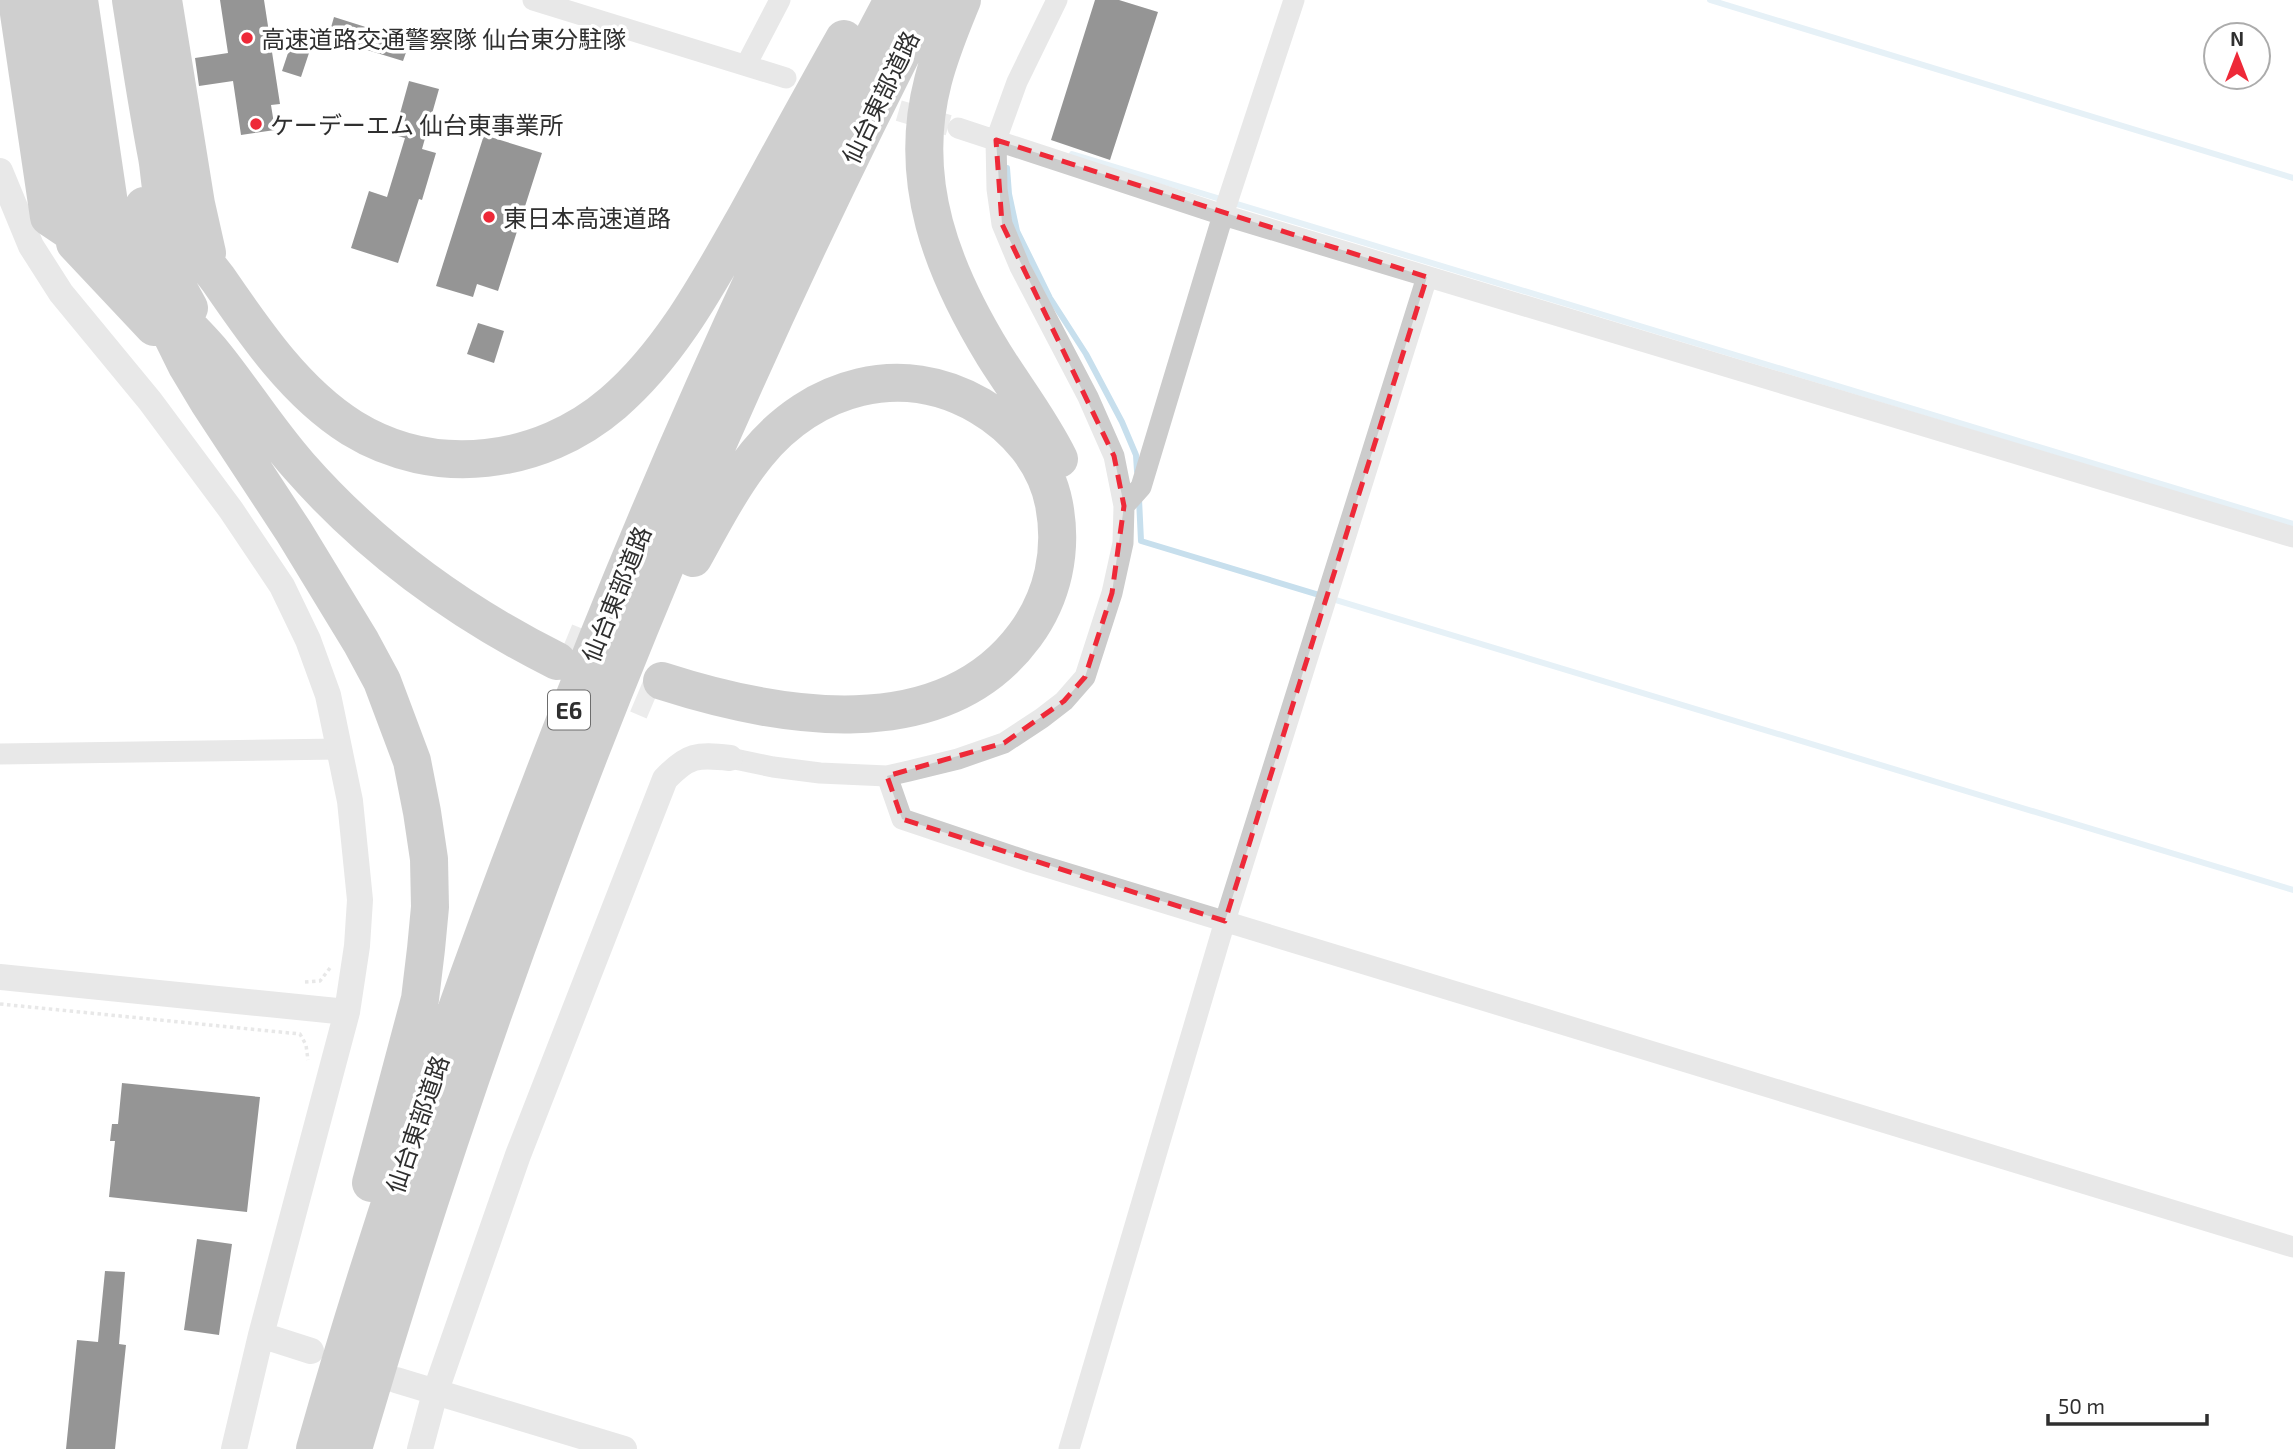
<svg xmlns="http://www.w3.org/2000/svg" width="2293" height="1449" font-family="'Exo 2','Noto Sans JP',sans-serif">
  <style>
    .lines { fill: none; stroke-linecap: round; stroke-linejoin: round }
    .stream { stroke: #c7dfed; stroke-width: 6 }
    .building { fill: #161616 }
    .minor-tunnel { stroke: #d5d5d5; stroke-width: 21; stroke-dasharray: 21 10; stroke-linecap: butt }
    .motorway-tunnel { stroke: #d5d5d5; stroke-width: 38; stroke-dasharray: 38 19; stroke-linecap: butt }
    .path { stroke: #ccc; stroke-width: 3.5; stroke-dasharray: 3.5 3.5; stroke-linecap: butt }
    .minor { stroke: #ccc; stroke-width: 21 }
    .tertiary { stroke: #ccc; stroke-width: 26 }
    .motorway { stroke: #969696; stroke-width: 38 }
    .marked { fill: none; stroke: #ee2938; stroke-width: 5; stroke-dasharray: 14 9; stroke-linejoin: round }
    .poi-dot { fill: #ee2938; stroke: #fff; stroke-width: 2.5 }
    .labels { text-anchor: middle; dominant-baseline: central; stroke-width: 7; stroke-linejoin: round; paint-order: stroke }
    .shield { fill: #fff; stroke: #6d6d6d; stroke-width: 2 }
    .shield-label { font-size: 23px; font-weight: bold; fill: #2f2f2f }
    .poi-label { font-size: 24px; fill: #2f2f2f; stroke: #fff; text-anchor: start }
    .street-label { font-size: 24px; fill: #2f2f2f; stroke: #fff }
  </style>
  <rect width="100%" height="100%" fill="#fff"/>
  <g class="lines">
    <path class="stream" d="M1710,0L2293,178
      M1072,154L2293,524
      M1007,168L1009,194L1017,231L1050,298L1086,354L1122,422L1136,455L1137,471
      M1139,499L1141,541L2293,890"/>
  </g>
  <path class="building" d="M220,0H264L280,104L271,105L275,130L241,135L233,81L199,86L195,58L228,53Z
    M1095,0H1119L1158,12L1110,160L1051,140Z
    M334,17L410,41L403,61L328,38Z
    M295,32L314,38L301,77L282,71Z
    M409,81L439,89L422,149L436,153L422,200L419,199L398,263L351,248L369,191L387,197L405,138L394,135Z
    M484,135L542,153L498,291L477,284L473,297L436,286Z
    M478,323L504,331L494,363L467,354Z
    M122,1083L260,1097L247,1212L109,1197L115,1141H110L112,1124H118Z
    M197,1239L232,1244L219,1335L184,1330Z
    M105,1271L125,1272L119,1344L126,1345L115,1449H66L77,1340L98,1342Z"/>
  <g class="lines">
    <path class="minor-tunnel" d="M869,102L958,128"/>
    <path class="motorway-tunnel" d="M565,642L621,665
      M585,672L654,701"/>
    <path class="path" d="M305,982L320,981L330,968
      M0,1004L300,1034L306,1045L308,1060"/>
    <path class="minor" d="M533,0L786,78
      M746,65L780,0
      M958,128L1223,215L2293,537
      M1124,506L1141,487L1223,215L1294,0
      M0,754L339,749
      M730,758L773,767L820,773L887,776L909,771L958,759L1004,743L1042,718L1064,701L1085,677L1112,593L1123,543L1124,506L1114,456L1088,397L1020,267L1002,224L997,189L996,140L1017,82L1057,0
      M887,776L902,819L1030,862L2293,1247
      M1069,1449L1225,921L1427,277"/>
    <path class="tertiary" d="M0,171L31,246L61,293L150,401L231,510L282,586L308,640L328,695L350,801L360,900L357,946L347,1012L261,1335L234,1449
      M0,977L347,1012
      M261,1335L311,1351
      M396,1380L624,1449
      M420,1449L435,1393L518,1155L665,779C688,755 697,754 730,758"/>
    <path class="motorway" d="M17,0L49,217L98,250
      M50,0L81,213L119,254
      M79,0L110,210L187,366L208,401L294,532L361,642L382,681L412,761L422,812L429,859L430,907L426,949L420,999L371,1183
      M131,0C139,52 147,105 157,157C160,173 160,196 167,210C178,231 203,259 218,279C255,333 296,393 352,428C435,479 541,465 613,403C670,354 707,285 744,220C777,160 810,99 844,39
      M163,0L196,204L207,253
      M962,0C951,27 940,53 933,81C907,181 942,270 994,355C1016,390 1041,422 1059,459
      M144,206L172,277L189,308
      M75,243L154,327
      M175,313C188,327 203,341 215,356C244,392 268,431 299,466C371,548 459,612 557,661
      M662,681C777,718 942,748 1025,635C1053,597 1063,551 1054,504C1046,462 1016,427 980,406C902,360 812,386 757,454C732,485 713,522 693,558
      M315,1449C379,1222 457,1000 542,780C644,514 758,251 893,0
      M353,1449C499,950 691,462 929,0"/>
  </g>
  <path d="M0 0H2293V1449H0ZM996,140L1427,277L1225,921L902,819L887,776L1004,743L1064,701L1085,677L1112,593L1124,506L1114,456L1002,224Z" fill="#fff" fill-opacity=".55" fill-rule="evenodd"/>
  <path class="marked" d="M996,140L1427,277L1225,921L902,819L887,776L1004,743L1064,701L1085,677L1112,593L1124,506L1114,456L1002,224Z"/>
  <g class="poi-dot">
    <circle cx="247" cy="38" r="7"/>
    <circle cx="256" cy="124" r="7"/>
    <circle cx="489" cy="217" r="7"/>
  </g>
  <g class="labels">
    <rect class="shield" x="548" y="690.5" width="42" height="39" rx="5"/>
    <g class="shield-label">
      <text x="569" y="710">E6</text>
    </g>
    <g class="poi-label">
      <text x="261" y="38">高速道路交通警察隊 仙台東分駐隊</text>
      <text x="270" y="124">ケーデーエム 仙台東事業所</text>
      <text x="503" y="217">東日本高速道路</text>
    </g>
    <g class="street-label">
      <text transform="translate(880 97) rotate(-64)">仙台東部道路</text>
      <text transform="translate(616 594) rotate(-68)">仙台東部道路</text>
      <text transform="translate(417 1124) rotate(-71)">仙台東部道路</text>
    </g>
  </g>
  <g transform="translate(2237 56)"><circle r="33" fill="#ffffff" stroke="#acacac" stroke-width="2"/>
  <path d="M0-5L12 26L0 18L-12 26Z" fill="#ee2938"/>
  <text y="-10" font-size="19" font-weight="bold" text-anchor="middle" fill="#2f2f2f">N</text>
  </g>
  <path d="M2048 1414v10h159v-10" fill="none" stroke="#2f2f2f" stroke-width="3.5"/>
  <text x="2058" y="1414" font-size="21" fill="#2f2f2f" stroke="#ffffff" stroke-width="5" paint-order="stroke">50 m</text>
</svg>
